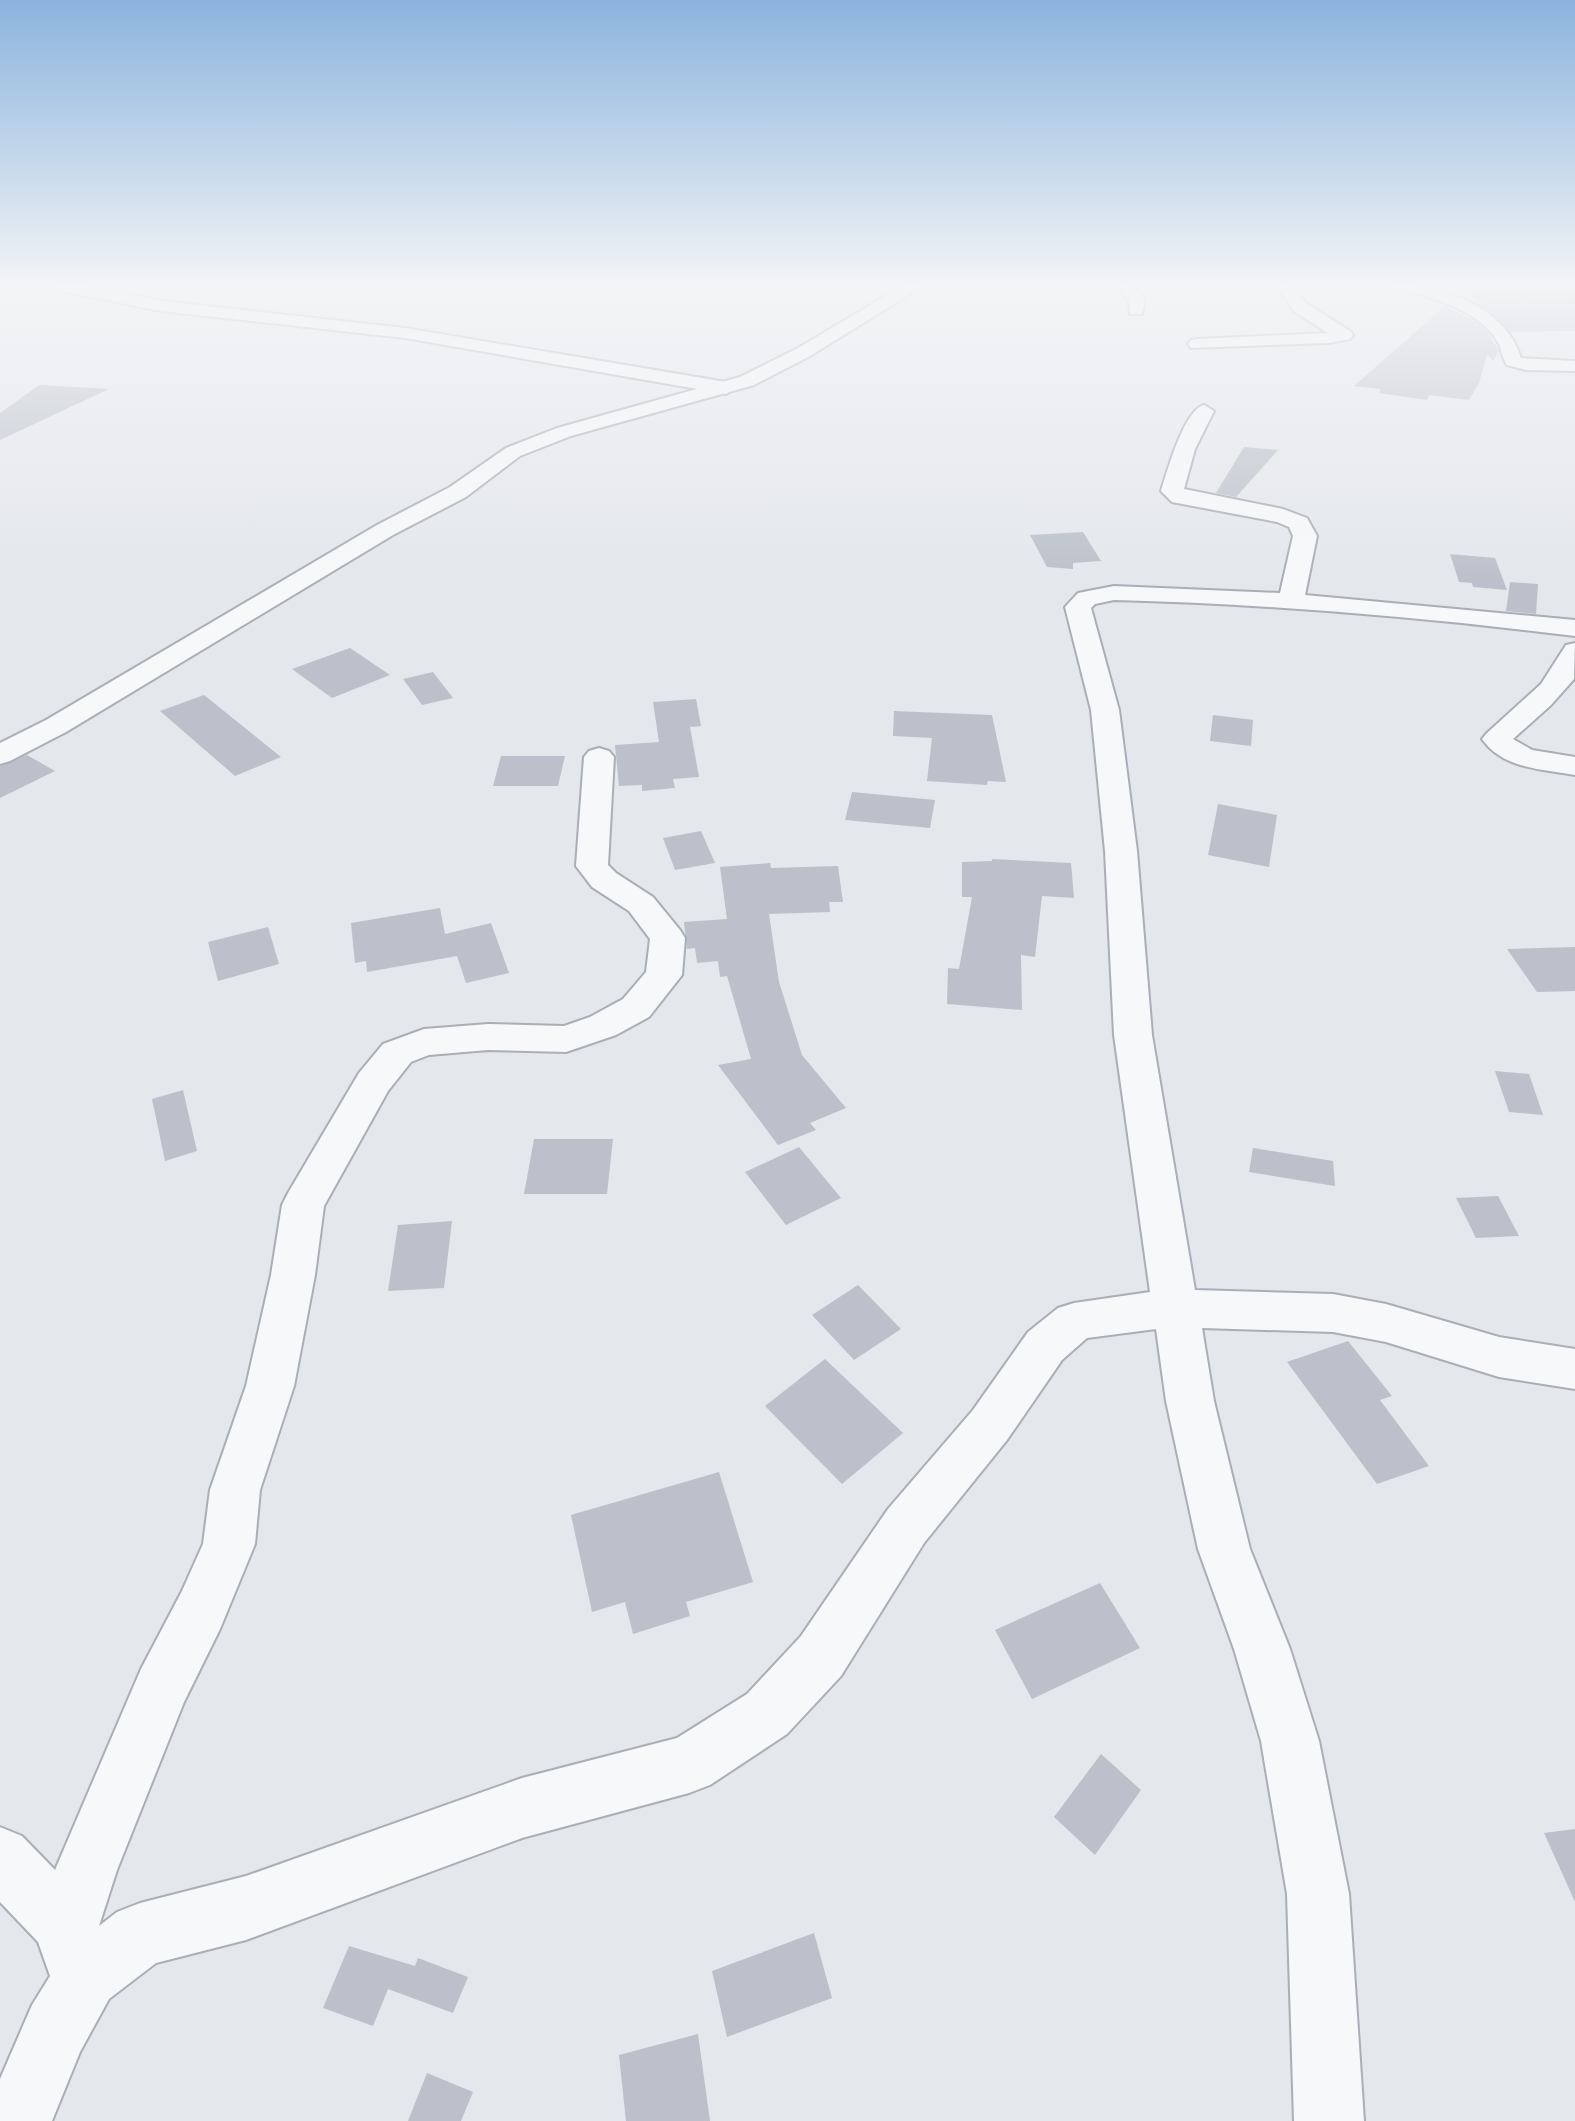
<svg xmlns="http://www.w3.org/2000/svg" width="1575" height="2121" font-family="Arial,sans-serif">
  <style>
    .building { fill: #bbc0ca }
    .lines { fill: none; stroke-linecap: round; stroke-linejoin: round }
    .minor-casing { stroke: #a9aeb7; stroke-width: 4 }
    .tertiary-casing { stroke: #a9aeb7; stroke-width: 4 }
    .minor { fill: #f7f8fa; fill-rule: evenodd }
    .tertiary { fill: #f7f8fa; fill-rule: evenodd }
  </style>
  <rect width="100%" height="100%" fill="#e4e7ec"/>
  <path class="building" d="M1453,284H1575V331L1510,332L1502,322L1475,303H1482Z
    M1445,306L1478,323L1488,333L1499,351L1493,361L1487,354L1479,383L1469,400L1429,395L1427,400L1379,393L1381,389L1354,386Z
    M39,385L109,389L0,440V413Z
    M1244,447L1278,450L1236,497L1216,493Z
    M1083,532L1101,561L1073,563V569L1047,567L1030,535Z
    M1450,554L1495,558L1507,590L1473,587L1472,583L1459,582Z
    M1510,582L1538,584L1536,614L1506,611Z
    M350,648L390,675L332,698L292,669Z
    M433,672L453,698L422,705L403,679Z
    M204,695L250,732L281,757L235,776L160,711Z
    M696,699L701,726L690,727L699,777L673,779L675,788L642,791V785L619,786L615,745L659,742L653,702Z
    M894,711L992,715L1006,782L988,781L987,785L927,781L932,738L893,736Z
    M1213,715L1253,720L1251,746L1210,741Z
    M27,755L55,771L0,798V766Z
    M501,756H565L558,786H493Z
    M852,792L935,800L930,828L845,820Z
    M1218,804L1277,815L1269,867L1208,855Z
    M701,831L715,863L675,870L663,838Z
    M992,859L1071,863L1074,898L1042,896L1035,957L1021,955L1022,1010L947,1004L948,968L959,969L972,897H962V862L992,861Z
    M770,863L771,868L838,866L843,902H829L830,912L769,914L779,982L802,1055L846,1108L810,1123L816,1130L778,1145L718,1065L751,1059L727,976L720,977L718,961L697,963L695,948L687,949L684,922L727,919L720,867Z
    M440,908L445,934L491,923L509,973L466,983L457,956L367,972L366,961L355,963L351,923Z
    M268,927L279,964L218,981L208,942Z
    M1575,947V991L1537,992L1507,949Z
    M1495,1071L1529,1074L1543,1115L1509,1112Z
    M183,1090L197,1151L165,1161L152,1099Z
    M534,1139H613L607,1194H524Z
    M799,1147L841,1198L786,1225L745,1172Z
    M1253,1148L1333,1161L1335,1186L1249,1172Z
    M1498,1196L1519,1236L1476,1238L1456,1198Z
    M452,1221L444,1288L388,1291L398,1225Z
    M858,1285L901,1329L854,1360L812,1315Z
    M1348,1341L1392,1396L1380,1400L1429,1466L1377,1484L1287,1362Z
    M825,1359L903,1433L842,1484L765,1406Z
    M719,1472L753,1582L686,1602L690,1616L633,1634L625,1602L592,1612L571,1515Z
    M1100,1583L1140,1648L1032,1699L995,1630Z
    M1101,1754L1141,1790L1095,1855L1054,1817Z
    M1575,1829V1902L1544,1833Z
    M814,1933L832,1998L727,2037L712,1971Z
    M349,1946L415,1966L418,1958L468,1977L453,2013L388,1989L373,2026L323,2008Z
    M698,2034L710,2121H626L619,2055Z
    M427,2073L473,2092L461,2121H408Z"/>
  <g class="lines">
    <defs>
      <path id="minor" d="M44,284H77L161,301L405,328L726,382L735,388L726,394L405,338L161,311L52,289Z
        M1115,284H1132L1145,299L1142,314H1130L1129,300Z
        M1275,284H1291L1307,304L1350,331L1353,335L1350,339L1328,343L1191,348L1188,344L1191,340L1197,339L1328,333L1295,312Z
        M1389,284C1438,284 1505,305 1521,358L1575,361V371L1526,370L1507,365C1502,358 1502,351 1499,344C1480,308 1427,296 1391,287Z
        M1204,405L1214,411L1195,449L1184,489L1283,509L1307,518L1317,536L1305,595L1575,620V636C1422,617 1268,604 1114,600L1095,604L1091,608L1119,710L1137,851L1152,1035L1195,1290L1333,1294L1386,1304L1499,1337L1575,1349V1389L1499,1377L1386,1342L1333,1332L1202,1328L1214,1401L1250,1549L1290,1649L1319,1741L1349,1894L1364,2121H1294L1287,1894L1261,1741L1234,1649L1198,1549L1166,1401L1156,1329L1087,1338L1062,1360L1007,1440L924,1543L841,1676L787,1734L710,1785L689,1793L522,1838L246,1940L156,1963L109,1999L80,2052L52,2121H0V2079L32,2005L50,1976L38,1942L0,1902V1827L22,1836L55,1870L141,1669L182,1591L203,1544L210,1490L246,1386L271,1275L282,1205L288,1193L359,1073L383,1044L424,1029L488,1024L564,1026L590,1017L623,999L646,972L650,939L629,911L592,887L576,866L584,757L589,751L599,748L609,751L614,757L608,865L616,873L653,897L680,930L685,938L682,975L649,1017L616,1035L566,1052L488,1050L429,1055L411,1062L388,1091L324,1206L315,1275L294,1386L260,1490L255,1544L220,1629L184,1702L117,1870L99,1926L117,1912L140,1903L246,1876L522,1778L677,1738L747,1694L801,1636L888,1509L973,1410L1028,1332L1058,1308L1074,1303L1150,1292L1114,1035L1105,851L1091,710L1065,607L1078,593L1114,586L1280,593L1293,536L1289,527L1277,522L1172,502L1161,491C1167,472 1184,410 1204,405Z
        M1575,643L1574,679L1551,705L1513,739L1532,750L1575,757V775C1542,769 1503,769 1482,739L1487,733L1541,684L1566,645Z"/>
      <path id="tertiary" d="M906,284H926L810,356L754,385L571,436L520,456L466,497L393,535L66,732L10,761L0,764V743L46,720L377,525L450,487L506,448L557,428L740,377L798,348Z"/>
    </defs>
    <use href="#minor" class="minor-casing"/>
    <use href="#tertiary" class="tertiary-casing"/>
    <use href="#minor" class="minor"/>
    <use href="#tertiary" class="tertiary"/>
  </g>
  <linearGradient id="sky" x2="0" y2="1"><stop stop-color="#8bb4dd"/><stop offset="0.49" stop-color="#f3f4f6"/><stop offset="1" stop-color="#f3f4f6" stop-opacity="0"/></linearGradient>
  <rect width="1575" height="581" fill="url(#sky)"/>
</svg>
